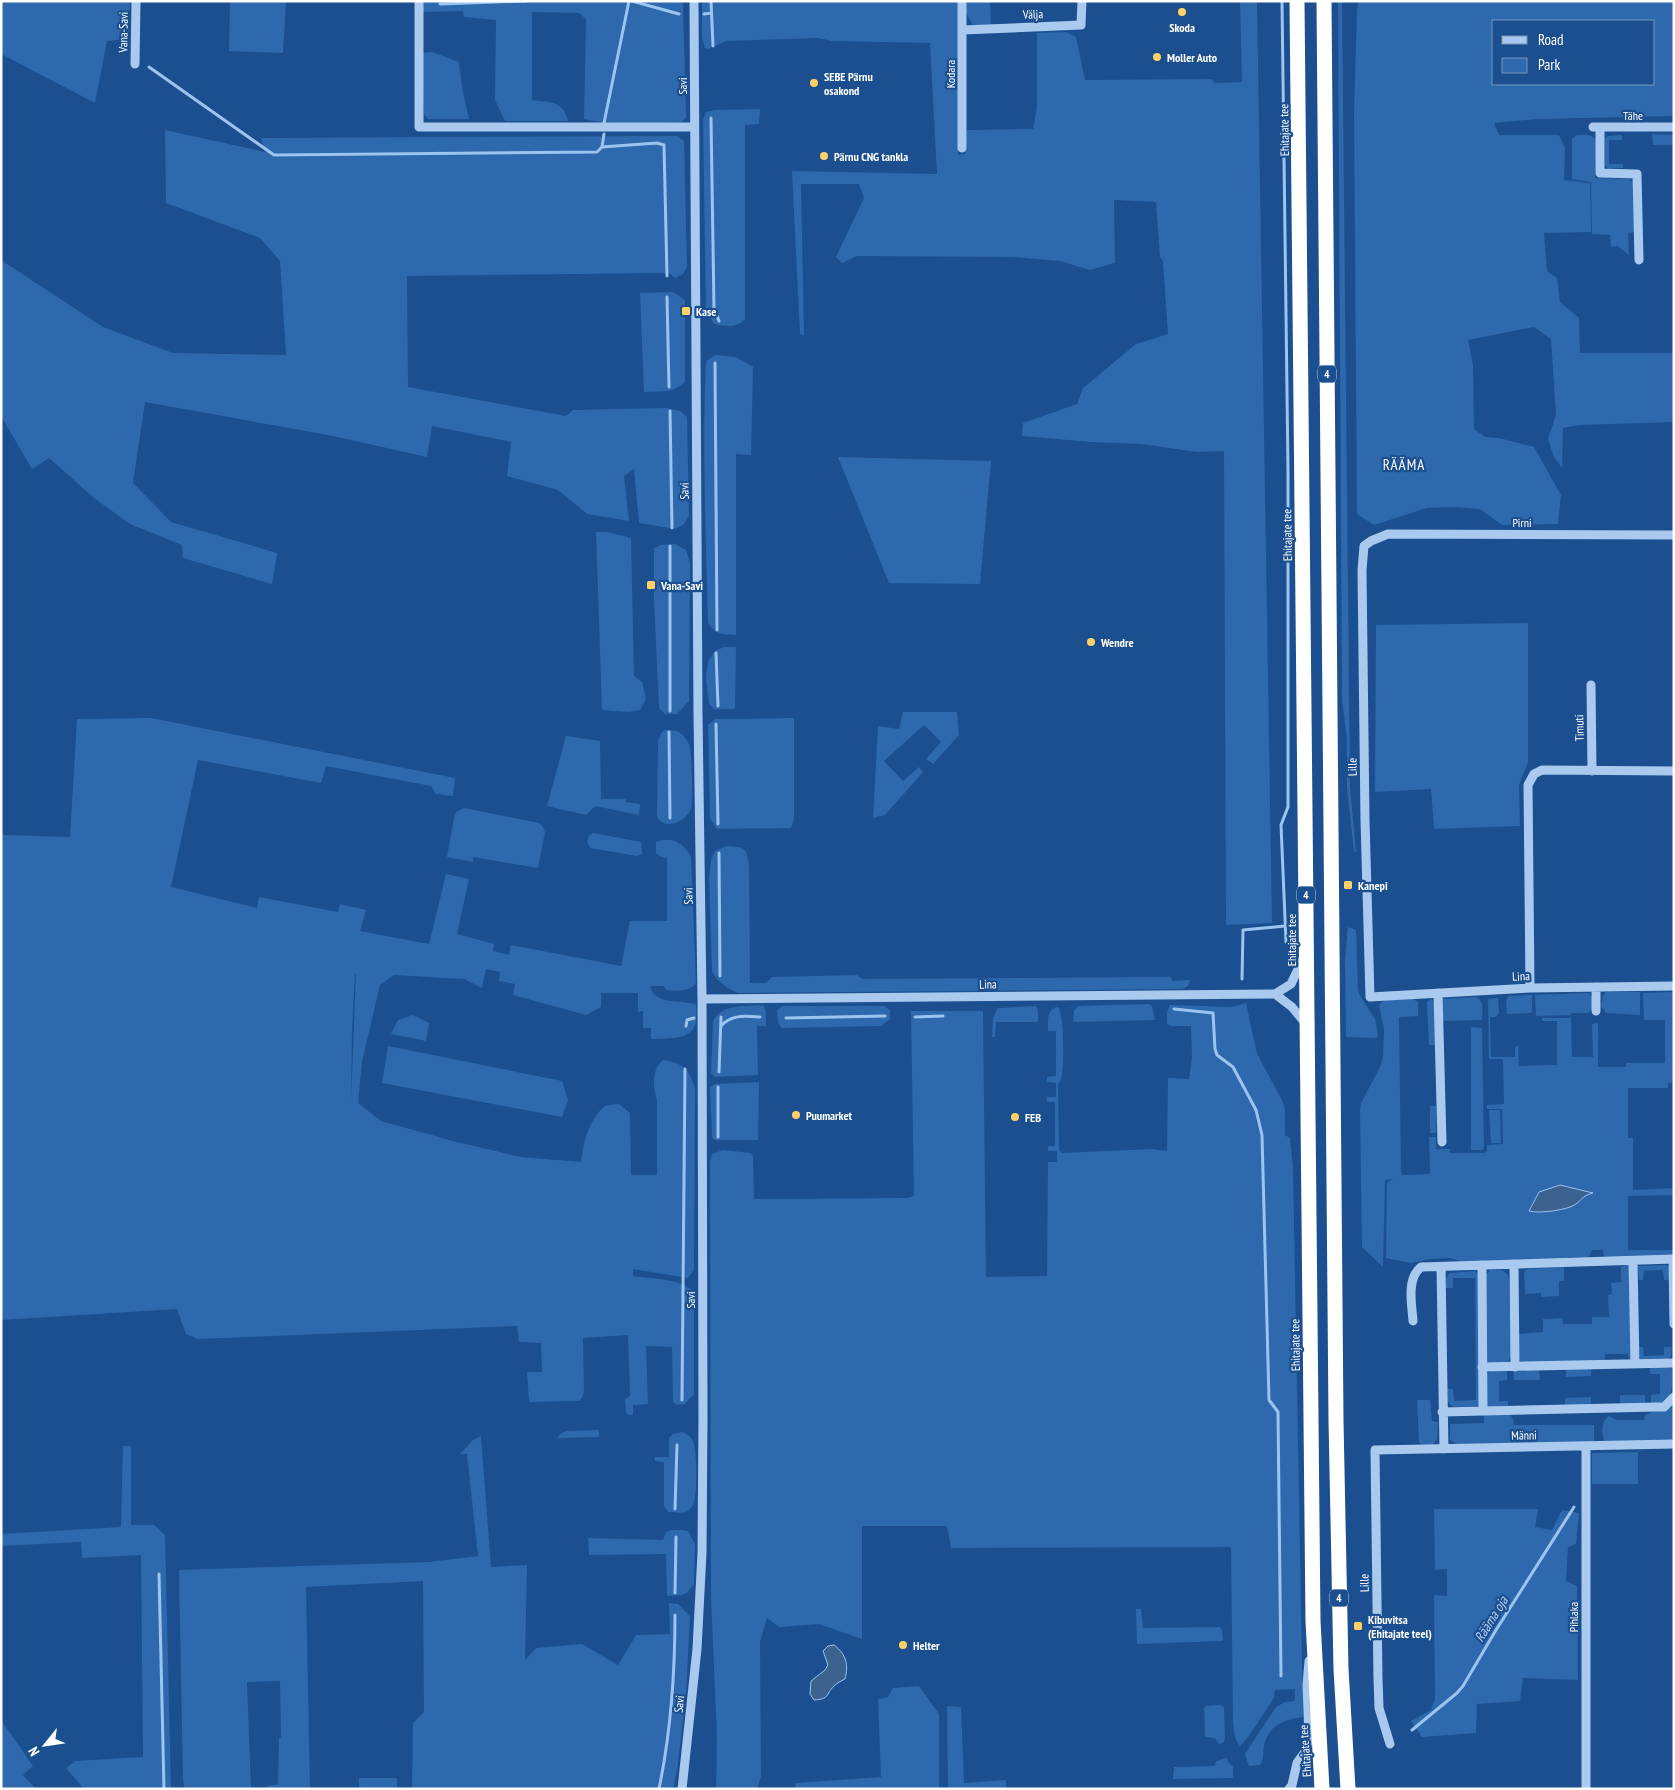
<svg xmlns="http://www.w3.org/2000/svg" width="1675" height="1790" font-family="'PT Sans Narrow',sans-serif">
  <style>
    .green { fill: #2e69ad; fill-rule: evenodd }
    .water { fill: #3c6290; stroke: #9cc4f0 }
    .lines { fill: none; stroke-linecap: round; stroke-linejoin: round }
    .stream { stroke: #9cc4f0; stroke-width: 3 }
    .minor { stroke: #a9c9ee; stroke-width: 9 }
    .highway { stroke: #fff; stroke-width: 15 }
    .poi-dot { fill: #ffd166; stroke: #1b4f8f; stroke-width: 2 }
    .labels { text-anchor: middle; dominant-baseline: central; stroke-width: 4.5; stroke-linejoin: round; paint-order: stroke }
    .shield { fill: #1b4f8f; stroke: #bbcadd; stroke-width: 1 }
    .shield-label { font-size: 11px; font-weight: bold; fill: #fff }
    .street-label { font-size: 12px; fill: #fff; stroke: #1b4f8f }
    .poi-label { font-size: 12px; font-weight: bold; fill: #fff; stroke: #1b4f8f; text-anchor: start }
    .water-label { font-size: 14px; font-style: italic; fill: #b5d3f5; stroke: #1b4f8f }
    .quarter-label { font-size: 15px; letter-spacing: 1px; fill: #fff; stroke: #1b4f8f }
  </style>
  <rect width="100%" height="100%" fill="#1b4f8f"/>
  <path class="green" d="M1,1H130L129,39L107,41L95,103L1,54Z
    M230,1H286L283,53L229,51Z
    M423,1H683L686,117L682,122C653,124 611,126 584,119L586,19L579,13L532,12V100C551,103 563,100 568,121H505L495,100L496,20L464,17L463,11L423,12Z
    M702,1H958V155L965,154L967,130L1033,129L1037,108V33L1066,32L1076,37L1085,80L1211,79L1215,83L1242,82L1240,1H1257L1272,923L1226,925L1224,451L1197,452L1141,444L1091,442L1022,436L1023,423L1077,404L1083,388L1136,344L1168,334L1163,261L1160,257L1156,202L1114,200L1115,263L1090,270L1060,261L1014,257L857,256L842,263L836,257L864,198L859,184H801L804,335L800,334L792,171L937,174L930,43L832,41L819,38L726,41L708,49L705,48L702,38Z
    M965,1H990L991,25H973L966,13Z
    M1338,1H1342L1350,787L1356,852H1354L1347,787V740L1342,699Z
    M1358,1H1674V116L1538,119L1494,123L1499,135H1559L1565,148L1564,180L1590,183L1591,232L1544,233L1547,271L1557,278L1560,302L1579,318L1580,353H1674V422L1579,425L1563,428L1562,468L1554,457L1548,439L1556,415L1551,339L1534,327L1468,340L1473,365L1474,429L1485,437L1499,438L1534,447L1561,495L1558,524L1502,525L1480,509L1455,507L1427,508L1374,525L1357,514L1354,112L1357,11ZM1494,21H1654V84H1494Z
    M432,52L459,62L462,88L469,119H428L424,114L422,53Z
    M760,109L759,124L745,125V319C736,329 726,326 714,324L706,310L703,120L706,112L716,110Z
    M165,130L265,152L261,138L677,136L684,141L687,267L683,274L675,278L669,273L407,276L408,387L566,416L573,410L666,408L680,411L687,417L689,516L683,525L675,529L639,523L634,469L624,476L629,521L587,514L558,490L507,476L511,442L432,426L427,457L333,436L145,402L133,483L171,522L277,553L272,584L183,558L182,545L130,524L94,498L49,458L32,469L1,416V260L103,327L173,353L286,355L280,261L260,238L166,203Z
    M1652,134L1674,135V181L1673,145H1653Z
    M1577,135C1584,135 1591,133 1596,140L1595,178L1629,179L1634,183V232L1628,233L1629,255L1618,246L1611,247L1610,235L1592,234L1591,182L1572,179V139Z
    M1622,135V140H1609V164H1623V168H1607L1605,166V138L1608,136Z
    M673,292L685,300V381C675,394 659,391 644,392L640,293Z
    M716,355L736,357L753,367L751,455L736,454V635C721,634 717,635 708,623C706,536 702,448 706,361Z
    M838,457L991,461L980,584L889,583Z
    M596,532H607L631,538L634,676L642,682L646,699L640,710L629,712L602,710Z
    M675,544L686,550L690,563L689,701L677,714H665L659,708L654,599V548L661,545Z
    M1528,623V762L1519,785L1520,826L1434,829L1431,789L1375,792L1376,625Z
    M724,647H736L735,709H714L709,704L706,677L708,661L715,651Z
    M903,712H957L959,735L933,764L926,759L941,742L924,725L884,761L903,781L919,767L923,772L885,815L873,818L878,726L899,729Z
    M151,718L455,778L453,796L436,794L431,786L326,766L321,783L198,760L171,887L257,908L259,897L338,912L340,904L366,910L360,931L429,944L446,874L469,879L457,934L494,944L493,951L509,955L511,945L621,966L630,921H667V858L661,857L656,853V842C672,836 682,842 691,856L696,984C688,992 677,991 666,990L664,986H650C656,1007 680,998 696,1005C696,1012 697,1019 695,1025C690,1041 664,1038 651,1039V1028H643V1011L638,1012V993H601V1007L586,1015L513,995L515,984L499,981L500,972L486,969L482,988L464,979L394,975L380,985L362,1062L358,1103L381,1121L453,1141L520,1157L581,1162C583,1144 589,1119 604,1107C608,1104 614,1105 619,1104L630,1113L631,1175H657V1100C653,1087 651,1070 663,1060C684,1063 690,1070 695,1089L694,1270L688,1278L633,1269V1276C652,1279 681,1278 694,1292V1394L685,1404L677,1405L673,1402L672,1347L646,1346L648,1404L633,1405V1415H629L626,1413L625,1399L630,1396L628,1335L583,1338L584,1392L582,1398L579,1401L529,1402L527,1372H542L541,1343L519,1342L517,1326L198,1339L186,1334L177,1309L1,1320V831L4,835L70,837L77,719ZM355,974H356L351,1102L352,1030Z
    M794,718V819L791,828L717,829L710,818L708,725L715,719Z
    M665,730C673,730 680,730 685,738C687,740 690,745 690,748C692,756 693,804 691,809C685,822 666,831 657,817L658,741L662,732Z
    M566,736L600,741L601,799H625L626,802L640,804L639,815L595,806L586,815L547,806Z
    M464,808L539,823L543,827L545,832L538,868L473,857V862L447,857L454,818L456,812Z
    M593,833L641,842L642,854L637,856L590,848L587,842L589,836Z
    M727,846L739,847L746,851L749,864L750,983H766L772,977L857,975L862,979L1171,977L1172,981L1190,980C1189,986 1187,987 1182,989L738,993C726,988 718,982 712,971L709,878L711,860L715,851Z
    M1348,927L1356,930L1358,989L1359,994L1375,1019L1378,1036L1376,1038L1346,1037L1345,959Z
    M1605,992H1640V1015L1606,1013L1601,1006L1603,996Z
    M1674,992V1082L1668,1083V1088H1628V1138H1633V1190L1674,1188V1195L1628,1196V1250H1674V1257H1607L1604,1256L1603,1250H1592L1590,1255L1587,1258L1568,1257L1566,1259L1466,1263L1450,1258L1431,1259L1411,1263L1386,1258L1387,1183L1393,1179L1385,1180L1383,1267L1362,1247L1360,1109L1361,1103L1381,1065L1383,1057L1384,1029L1379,1005L1384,1000L1411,998L1418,1002V1016L1399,1017L1401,1172L1402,1175L1430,1174L1429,1137H1436V1149H1450L1449,1153H1484L1487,1151V1145L1503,1144L1502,1109H1487V1105L1504,1104L1503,1059H1489L1488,999L1498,998L1499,1013L1496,1017H1490L1491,1057H1515V1047L1518,1046L1519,1066L1557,1065V1021H1542V1018H1571L1572,1057H1593L1592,1024L1598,1023V1067H1626V1063H1665V1020H1644L1643,993ZM1559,1185L1591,1193L1582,1197L1575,1205L1554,1210L1530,1207L1539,1192Z
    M1589,993L1593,998V1008L1588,1013H1571V1015L1536,1016L1535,995Z
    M1532,995V1013L1507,1014L1506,1002L1508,996Z
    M1476,997C1485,1001 1482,1011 1482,1020L1440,1021L1441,999Z
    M1431,999L1435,1002V1045H1429L1427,1002Z
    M1246,1003L1257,1054L1282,1100L1285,1110V1135L1290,1138L1293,1169L1303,1717C1287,1719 1270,1724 1265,1742C1262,1750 1265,1758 1260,1765L1249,1766L1245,1754L1276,1707L1285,1702L1295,1701V1689L1275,1690L1274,1697L1272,1701L1249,1736L1240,1746L1235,1738L1233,1723L1231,1547L951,1548L947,1526H862V1639L819,1624L779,1627L767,1618L760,1642L761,1776L757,1789H716L717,1737L711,1598L710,1199V1162L712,1154L723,1150L750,1153L753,1156L754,1199L907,1198L914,1196L911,1011H983L986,1277L1047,1276L1048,1162H1057V1151H1048V1146H1055V1102H1047V1097H1056V1083L1047,1082V1077L1056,1076V1031H1048C1048,1021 1046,1009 1058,1007C1064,1014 1064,1062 1062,1074C1062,1077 1060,1081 1058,1085L1059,1150L1062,1153L1152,1149L1167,1151L1168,1078L1189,1079L1192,1058L1191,1026H1171L1167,1024V1012L1170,1005L1232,1007Z
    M1149,1004L1152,1006L1155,1020L1073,1022L1074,1010L1078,1006Z
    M758,1005L764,1006L766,1013V1026H757L758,1075L715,1077L711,1073L713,1021C723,1004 740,1007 758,1005Z
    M782,1006H884L890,1010V1019L881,1026L782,1028L778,1023L777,1010Z
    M1036,1006L1038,1010V1022H996L995,1037H992L993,1017L998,1008Z
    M413,1015L429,1023L426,1041L391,1034L398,1020Z
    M1471,1027L1482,1028L1484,1148L1482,1150H1471Z
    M388,1046L562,1081L568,1100L562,1117L382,1083Z
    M759,1082L758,1140H714L712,1137L710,1087L715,1084Z
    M1430,1106H1436V1133H1430Z
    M1489,1110H1500L1501,1143H1491Z
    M1626,1265H1630L1632,1361H1629L1628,1354H1605V1361L1522,1363C1515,1356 1517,1344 1517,1334L1543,1332V1319L1562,1318L1563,1324H1592V1317H1609L1608,1295L1612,1294L1611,1283L1621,1282V1267Z
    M1666,1265L1669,1267L1670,1280H1664L1663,1270L1644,1271L1643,1280H1639L1638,1266Z
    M1564,1267V1281H1559V1296L1541,1297V1293L1525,1294L1524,1274L1526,1269Z
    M1490,1270H1502L1508,1275L1509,1280L1511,1356L1507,1364L1491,1365L1487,1362L1486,1275Z
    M1475,1271L1478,1274L1479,1406L1453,1407L1448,1402V1389H1453L1454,1401L1476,1400L1475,1278H1453V1288H1446V1278L1450,1273Z
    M1639,1347H1643L1644,1356L1664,1355V1347H1672L1671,1356L1668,1360H1640Z
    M1650,1366H1668L1672,1369C1672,1390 1675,1403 1651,1405V1395L1660,1394V1374H1650Z
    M1507,1369V1380L1499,1381V1401H1508V1407H1487L1486,1374L1490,1371Z
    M1539,1369L1540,1380H1514L1513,1370Z
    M1566,1369H1591V1376L1566,1377Z
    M1620,1395H1645V1405H1620Z
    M1591,1397V1405L1565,1406V1398Z
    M1417,1400H1430L1432,1421L1438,1422L1437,1439L1433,1445H1422L1419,1442Z
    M1674,1402V1441L1605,1443C1601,1435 1601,1421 1609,1416L1617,1420H1644L1645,1415Z
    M1484,1413H1509L1513,1419L1514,1425H1594V1440L1591,1443L1457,1444L1450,1440V1424L1484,1423Z
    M599,1430V1437L558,1438L559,1435L566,1431Z
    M682,1432C687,1434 691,1436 693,1442C697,1451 697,1486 695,1497C695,1502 692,1508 688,1511C682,1514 675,1512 668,1512L664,1506V1462L655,1461V1457H669V1438L673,1434Z
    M481,1436L491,1567L527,1565L525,1660L536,1648L582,1644L618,1665L636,1635L670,1634L669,1603L678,1604L690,1616L686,1694L677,1771L673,1789H412L413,1723L424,1712L423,1581L306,1587L310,1789H265L268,1786L278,1784L279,1738L281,1737L280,1681L247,1682L251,1789H185L183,1781L179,1570L429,1562L478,1556L467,1454H460L473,1440Z
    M123,1446H131V1525H154L165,1535L171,1789H84L66,1768L75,1761L143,1757L141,1555L82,1558L81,1542L1,1546V1534L121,1527Z
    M1638,1452V1484H1592V1453Z
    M1434,1509H1538L1535,1527L1552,1530L1562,1510L1579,1513L1576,1544L1568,1547L1566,1581L1577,1586L1578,1680L1523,1678L1520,1701L1477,1704L1476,1733L1422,1737L1411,1721L1431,1710L1435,1699L1434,1595L1447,1596V1569L1435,1570Z
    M671,1530H682L688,1531L695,1544L694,1584L687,1593L681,1595L667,1596L666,1554L589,1555L588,1538L663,1540L666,1532Z
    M1136,1609H1141L1143,1628L1220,1627L1222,1630L1223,1641L1137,1644Z
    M919,1686L939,1714V1789H795L796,1783L881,1777L878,1699L888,1697L893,1688Z
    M1221,1705L1224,1707L1225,1739L1223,1743L1219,1744L1215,1738L1205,1737L1204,1708L1206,1706Z
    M947,1706L961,1707L964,1783L1006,1780V1789H948Z
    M1,1720L33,1766L23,1775L36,1789H1Z
    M1227,1758L1228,1762L1233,1767V1777L1231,1778L1173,1779L1174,1767L1215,1766L1216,1761Z
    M359,1778H397V1789H359Z"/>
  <path class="water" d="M1560,1185L1593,1193C1583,1196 1583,1198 1576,1204C1568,1210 1539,1214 1529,1211L1539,1192Z
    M834,1645C846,1654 849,1665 845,1679C841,1681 837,1683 834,1686C825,1695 830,1699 814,1700L810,1694L811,1681L825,1670L828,1665L823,1651L828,1646Z"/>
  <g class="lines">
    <path class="stream" d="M632,1L679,14
      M711,1L713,46
      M1282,1L1288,470V807L1281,825L1286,942
      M440,4L526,1
      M704,14L711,13
      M149,67L274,155L597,152L602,147L604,134
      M711,118L714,308L719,321
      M604,123L629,1
      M602,147L657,143L664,145L667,276
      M667,297L669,387
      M715,363L717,630
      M670,411L672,528
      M716,653L718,706
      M670,711V546
      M716,724L718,824
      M669,732L670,818
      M719,853L720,976
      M1242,979L1243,930L1285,926
      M1174,1009L1213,1013L1215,1049L1217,1055L1233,1067L1256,1110L1262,1135L1269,1400L1278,1412L1281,1676
      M915,1017L943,1016
      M786,1018L885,1016
      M686,1026L687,1020L694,1018
      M721,1026C732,1014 745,1016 760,1017
      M719,1072L721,1017
      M718,1087V1137
      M682,1400L685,1069
      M675,1509L677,1445
      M159,1574L164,1789
      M675,1593L676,1537
      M1412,1730L1457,1693L1463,1686L1496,1630L1574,1507
      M659,1789C671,1731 675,1674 675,1615"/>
    <path class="minor" d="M419,1V127H694
      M963,30L1081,25L1082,1
      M135,64L136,1
      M1593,127H1674
      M1600,127V173L1637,174L1639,260
      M962,148V1
      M1674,535L1388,534L1371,541L1364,546L1362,570L1365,820L1370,997L1530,988L1674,986
      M1591,685L1592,771
      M1304,957L1291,984L1275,994L1292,1007L1306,1024
      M1596,987V1011
      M1530,988L1528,785L1534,774L1542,770L1674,771
      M1438,993L1442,1142
      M702,999L1275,994
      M1673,1259L1674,1324
      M1633,1261L1635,1364
      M1514,1264L1515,1367
      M1482,1265L1483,1411
      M1441,1267L1444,1449
      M1413,1321C1412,1305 1406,1279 1421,1267L1674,1259
      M1482,1367L1674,1363
      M1442,1412L1657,1407H1664L1674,1397
      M1586,1446V1789
      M1390,1744L1379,1708L1378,1678L1375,1450L1674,1444
      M682,1789L697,1649L702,1553L703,1419L702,999L698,714L694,1
      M1289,1789L1292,1785L1297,1763L1305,1752L1309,1739L1307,1685L1309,1661"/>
    <path class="highway" d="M1297,1L1313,1621L1322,1789
      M1324,1L1336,1420L1341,1669L1348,1789"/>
  </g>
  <g class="poi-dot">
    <circle cx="1182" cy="12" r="5"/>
    <circle cx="1157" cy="57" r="5"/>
    <circle cx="814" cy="83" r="5"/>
    <circle cx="824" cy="156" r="5"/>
    <rect x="681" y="306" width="10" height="10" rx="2.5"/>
    <rect x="646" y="580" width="10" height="10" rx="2.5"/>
    <circle cx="1091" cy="642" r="5"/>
    <rect x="1343" y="880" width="10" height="10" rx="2.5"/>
    <circle cx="796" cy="1115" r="5"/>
    <circle cx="1015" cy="1117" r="5"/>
    <rect x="1353" y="1621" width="10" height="10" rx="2.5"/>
    <circle cx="903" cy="1645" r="5"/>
  </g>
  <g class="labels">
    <g class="shield">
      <rect x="1318" y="365.5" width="18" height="17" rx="4"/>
      <rect x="1297" y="886.5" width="18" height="17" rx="4"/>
      <rect x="1330" y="1589.5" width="18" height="17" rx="4"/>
    </g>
    <g class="shield-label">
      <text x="1327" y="374">4</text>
      <text x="1306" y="895">4</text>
      <text x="1339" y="1598">4</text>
    </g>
    <g class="street-label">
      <text transform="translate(1033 14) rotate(-2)">Välja</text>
      <text transform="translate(123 32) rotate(-89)">Vana-Savi</text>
      <text transform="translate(950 74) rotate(-90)">Kodara</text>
      <text transform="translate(682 86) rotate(-90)">Savi</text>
      <text x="1633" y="115">Tähe</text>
      <text transform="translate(1284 130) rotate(-91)">Ehitajate tee</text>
      <text transform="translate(684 491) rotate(-91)">Savi</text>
      <text x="1522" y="522">Pirni</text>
      <text transform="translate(1287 535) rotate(-91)">Ehitajate tee</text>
      <text transform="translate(1579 728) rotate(-91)">Timuti</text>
      <text transform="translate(1352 767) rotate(-91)">Lille</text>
      <text transform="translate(688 896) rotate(-91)">Savi</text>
      <text transform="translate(1291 940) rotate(-90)">Ehitajate tee</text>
      <text transform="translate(1521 976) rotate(-2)">Lina</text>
      <text transform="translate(988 984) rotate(-1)">Lina</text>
      <text transform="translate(690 1300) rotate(-90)">Savi</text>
      <text transform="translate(1295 1345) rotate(-91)">Ehitajate tee</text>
      <text transform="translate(1524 1435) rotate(-1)">Männi</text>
      <text transform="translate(1364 1583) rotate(-91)">Lille</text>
      <text transform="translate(1573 1617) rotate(-90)">Pihlaka</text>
      <text transform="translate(679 1704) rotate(-84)">Savi</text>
      <text transform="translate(1305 1751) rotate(-94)">Ehitajate tee</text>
    </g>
    <g class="poi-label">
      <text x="1182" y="27" text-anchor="middle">Skoda</text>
      <text x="1167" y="57">Moller Auto</text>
      <text x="824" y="76">SEBE Pärnu<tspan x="824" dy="14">osakond</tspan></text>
      <text x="834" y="156">Pärnu CNG tankla</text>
      <text x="696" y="311">Kase</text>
      <text x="661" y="585">Vana-Savi</text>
      <text x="1101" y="642">Wendre</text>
      <text x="1358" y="885">Kanepi</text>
      <text x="806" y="1115">Puumarket</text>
      <text x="1025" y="1117">FEB</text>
      <text x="1368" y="1619">Kibuvitsa<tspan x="1368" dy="14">(Ehitajate teel)</tspan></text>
      <text x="913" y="1645">Helter</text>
    </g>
    <g class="water-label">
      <text transform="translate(1491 1619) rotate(-58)">Rääma oja</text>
    </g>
    <g class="quarter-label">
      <text x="1404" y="464">RÄÄMA</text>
    </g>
  </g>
  <rect width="1675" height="1790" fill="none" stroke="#ffffff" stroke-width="5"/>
  <rect x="1492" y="20" width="162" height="65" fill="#1b4f8f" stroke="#7695bc"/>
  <rect x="1502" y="36" width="25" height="8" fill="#a9c9ee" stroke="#7695bc"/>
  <text x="1538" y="45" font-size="15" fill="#ffffff">Road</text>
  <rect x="1502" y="58" width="25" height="15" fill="#2e69ad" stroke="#7695bc"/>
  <text x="1538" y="70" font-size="15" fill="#ffffff">Park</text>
  <g transform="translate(45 1745) rotate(240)" stroke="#1b4f8f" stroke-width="4" paint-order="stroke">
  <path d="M0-4L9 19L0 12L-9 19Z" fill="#ffffff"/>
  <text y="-8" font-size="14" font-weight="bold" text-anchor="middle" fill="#ffffff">N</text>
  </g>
</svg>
